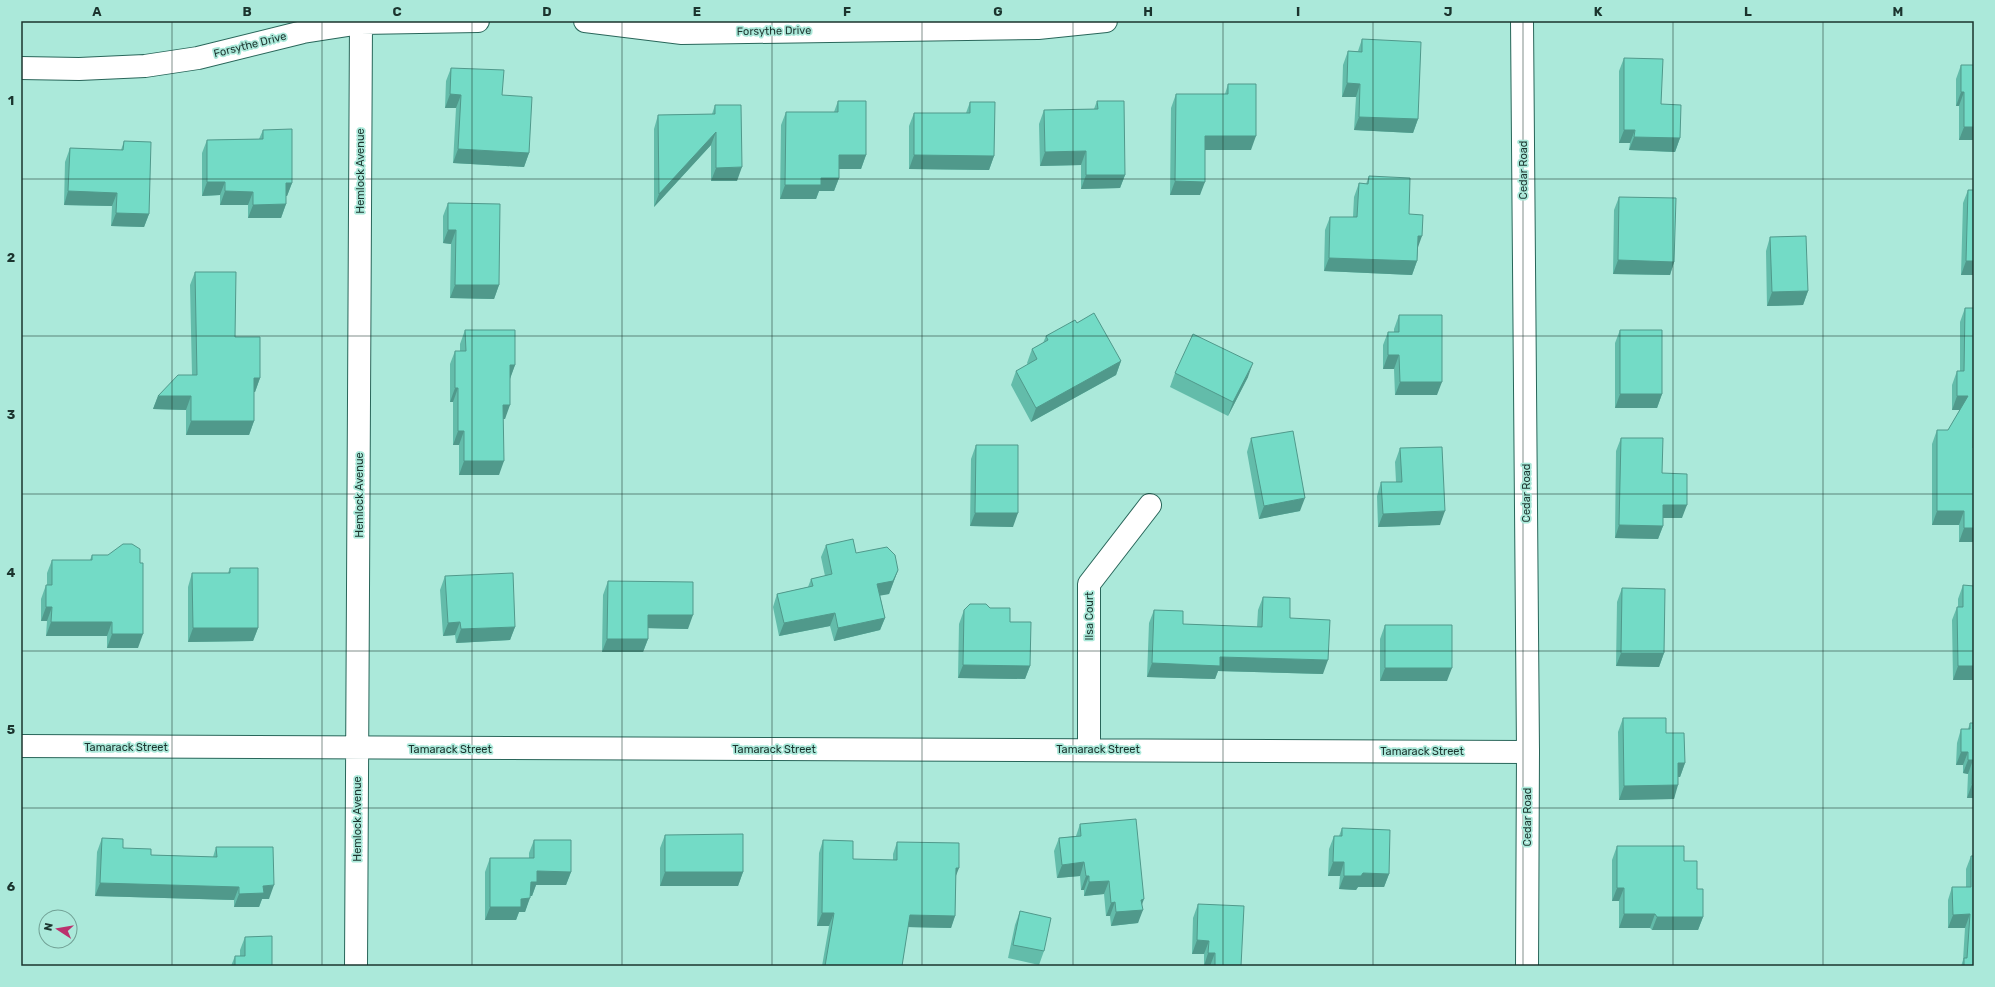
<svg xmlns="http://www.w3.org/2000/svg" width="1995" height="987" font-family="Rubik,sans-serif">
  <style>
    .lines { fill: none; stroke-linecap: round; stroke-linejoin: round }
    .minor-casing { stroke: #29665a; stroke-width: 24 }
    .tertiary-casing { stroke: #29665a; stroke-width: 24 }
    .minor { stroke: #fff; stroke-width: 22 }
    .tertiary { stroke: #fff; stroke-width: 22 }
    .wall { fill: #63bcaa }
    .shaded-wall { fill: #50998b }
    .building { fill: #73dbc6; stroke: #50998b }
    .grid { fill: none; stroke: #1b342e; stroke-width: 1; stroke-opacity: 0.55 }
    .labels { text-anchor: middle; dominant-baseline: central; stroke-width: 3.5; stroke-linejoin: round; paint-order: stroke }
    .street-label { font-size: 11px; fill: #1b342e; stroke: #abe9da }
    .neatline { fill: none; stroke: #1b342e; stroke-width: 1.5 }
    .grid-label { font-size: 13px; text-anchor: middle; font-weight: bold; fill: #1b342e }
  </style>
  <rect width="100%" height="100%" fill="#abe9da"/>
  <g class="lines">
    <defs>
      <path id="minor" d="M585,21L682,33L1038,28L1106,21
        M21,68L79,69L145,66L198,58L303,32L361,23L478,21
        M21,746C523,750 1026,748 1528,752
        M1089,749V584L1150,505
        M356,966L361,23"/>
      <path id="tertiary" d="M1522,21L1528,752L1527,966"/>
    </defs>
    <use href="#minor" class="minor-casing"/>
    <use href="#tertiary" class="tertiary-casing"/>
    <use href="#minor" class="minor"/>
    <use href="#tertiary" class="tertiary"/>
  </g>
  <path class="wall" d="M1362,39L1418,119L1413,133L1354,130L1356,97H1342L1343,65L1348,51H1358Z
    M1624,58L1661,104L1680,138L1675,152L1629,150L1630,143H1619V71Z
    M1961,65H1974V140H1959V106H1956V79Z
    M451,68L502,95L529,153L524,167L453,163L456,108H445L446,81Z
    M1228,84L1251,150H1205L1200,195H1170L1171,108L1176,94H1225Z
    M838,101L866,155L861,169H839V178L834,191H819L816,199H780L781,125L786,112H834Z
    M1097,101L1125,175L1120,188L1081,189V165L1040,166L1039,124L1044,110L1094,109Z
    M970,102L994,156L989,170L909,169V126L914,113H966Z
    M715,105L737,181H711V145L654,207V129L658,115L712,114Z
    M263,130L292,183L287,196H286V204L281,218H248V205H220V195L202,196V153L207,140L259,139Z
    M124,141L149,214L144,227L111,226L112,206L64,205L65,162L70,148L121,150Z
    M1369,176L1409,214L1418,249L1417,261L1412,275L1324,271L1325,230L1330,217H1353L1354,197L1359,183L1366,184Z
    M1968,190L1974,275H1961L1963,203Z
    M1619,197L1674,262L1670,275L1613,274L1614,210Z
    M448,203L499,285L494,299L450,298L451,244L443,243V216Z
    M1770,237L1808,291L1803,305L1767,306L1766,251Z
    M195,272L260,378L255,392H254V421L249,435H186V410L153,409L158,396L192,375L190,285Z
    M1965,308L1973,448H1974V542H1959V525H1932V444L1937,430H1948L1960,410H1952V385L1957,371H1960V322Z
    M1399,315L1437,395H1395L1394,369H1383V345L1388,332H1394V329Z
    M1077,323L1121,361L1116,375L1031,422L1011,385L1016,371L1028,365L1027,363L1032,349L1043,343L1046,336Z
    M465,330L515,365L510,378L505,419H503L499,475H459V445H453V402H450V364L455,351H460V344Z
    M1620,330L1662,394L1657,408H1615V343Z
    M1175,373L1248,377L1228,416L1170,387Z
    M1251,438L1300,511L1259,519L1247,452Z
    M1621,438L1662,473L1682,518H1663V526L1658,539L1615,538L1616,451Z
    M976,445L1013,527L970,526L971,459Z
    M1400,448L1440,525L1378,527L1377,496L1381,482H1396L1395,462Z
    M826,545L856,553L898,570L889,594L880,595L885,618L880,630L834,641L830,626L779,636L773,607L777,594L808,587L811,579L825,576L821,557Z
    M92,555L138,648H107V636H46L47,621H41V599L46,585H47V573L52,560H90Z
    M230,568L258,628L253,641L188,642V587L192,573H228Z
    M445,576L515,627L510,640L456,643L455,635L443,636L440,590Z
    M608,581L688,629L648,628V639L643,652H602L603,595Z
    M1963,585L1974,680H1953L1952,620L1957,607H1958V599Z
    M1622,588L1664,653L1659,667L1616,666L1617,602Z
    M1263,597L1290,618L1323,674L1218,671L1215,679L1147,677L1149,623L1154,610L1183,624L1257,627L1258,610Z
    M990,608L1030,666L1025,679L958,678L959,624L964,610Z
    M1385,625L1447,681H1380V639Z
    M1623,718L1666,733L1685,763L1680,777H1678L1674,799L1619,800L1618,732Z
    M1970,723H1974V798H1967L1968,774L1963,773V765H1956L1957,743L1961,729H1968Z
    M1080,824L1142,904L1138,923L1111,926L1110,916H1106L1104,894L1084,896V890H1081L1080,876L1057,878L1054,851L1059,838L1076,836Z
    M1342,828L1389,874L1384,887H1358L1356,890L1339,889L1340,876H1328L1329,849L1334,836H1339Z
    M665,835L743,872L738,886H660V848Z
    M102,838L123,848L151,855L213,857L216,847L269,899H262L259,907H234V900L95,896L97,852Z
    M534,840L571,872L566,885H536L532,896H530L525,912H519L516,920H485V872L490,858H529V853Z
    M823,840L853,859L893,860V854L897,842L956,875L955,916L951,928L908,927L902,966H822L829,926H817L819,853Z
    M1617,846L1684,861L1697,889L1703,917L1698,930H1652L1650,928H1619V901H1612V860Z
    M1971,856L1974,966H1961L1963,960L1965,928H1948V900L1952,887H1966V869Z
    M1198,904L1241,966H1204V954H1192L1193,918Z
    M1020,911L1044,951L1039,965L1008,958L1015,925Z
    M245,937L272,966L240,956V950Z
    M235,956V966H231Z"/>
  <path class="shaded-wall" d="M1347,83L1360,84L1356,97H1342Z
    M1961,92H1964L1959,106H1956Z
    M450,94L461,95L456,108H445Z
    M1359,117L1418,119L1413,133L1354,130Z
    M1964,127H1974V140H1959Z
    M1624,130H1635L1630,143H1619Z
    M716,132L711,145L654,207L659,194Z
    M1205,136H1256L1251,150H1200Z
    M1634,137L1680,138L1675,152L1629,150Z
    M458,149L529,153L524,167L453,163Z
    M1086,151L1081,165L1040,166L1045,152Z
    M839,155H866L861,169H834Z
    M914,155L994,156L989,170L909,169Z
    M742,167L737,181H711L716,168Z
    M1086,175H1125L1120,188L1081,189Z
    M821,178H839L834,191H819L816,199H780L785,185Z
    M1175,181L1205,182L1200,195H1170Z
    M207,182H225L220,195L202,196Z
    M286,183H292L287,196H281Z
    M68,191L117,193L112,206L64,205Z
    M225,191L253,192L248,205H220Z
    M286,204L281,218H248L253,205Z
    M116,213L149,214L144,227L111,226Z
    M448,230H456L451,244L443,243Z
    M1418,236H1422L1417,250Z
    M1329,258L1417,261L1412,275L1324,271Z
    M1618,260L1674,262L1670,275L1613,274Z
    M1966,261H1974V275H1961Z
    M455,285H499L494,299L450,298Z
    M1808,291L1803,305L1767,306L1772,292Z
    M1388,355H1399L1394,369H1383Z
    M1121,361L1116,375L1031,422L1036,408Z
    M1253,363L1248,377L1228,416L1233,402Z
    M510,365H515L510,379Z
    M254,378H260L255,392H249Z
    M1400,382H1442L1437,395H1395Z
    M455,388H458L453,402H450Z
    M1620,394H1662L1657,408H1615Z
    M158,396H191L186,410L153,409Z
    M1957,396H1968L1963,410H1952Z
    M503,405H510L505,419H498Z
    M191,421H254L249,435H186Z
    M458,431H464L459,445H453Z
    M464,461H504L499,475H459Z
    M1305,498L1300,511L1259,519L1264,506Z
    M1663,505H1687L1682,518H1658Z
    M1445,511L1440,525L1378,527L1383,514Z
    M1937,511H1964L1959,525H1932Z
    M975,513H1018L1013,527L970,526Z
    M1619,525L1663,526L1658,539L1615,538Z
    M1964,528H1974V542H1959Z
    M898,570L889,594L873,597L877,584Z
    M46,607H52L47,621H41Z
    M835,613L830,626L779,636L784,623Z
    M648,615H693L688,629L643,628Z
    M885,618L880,630L834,641L838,628Z
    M51,622H112L107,636H46Z
    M460,622L455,635L443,636L448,623Z
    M515,627L510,640L456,643L461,629Z
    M193,628H258L253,641L188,642Z
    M112,634H143L138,648H107Z
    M607,639H648L643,652H602Z
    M1621,653H1664L1659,667L1616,666Z
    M1220,657L1328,660L1323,674L1218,671L1215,679L1147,677L1152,663Z
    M963,665L1030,666L1025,679L958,678Z
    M1958,666H1974V680H1953Z
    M1385,668H1452L1447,681H1380Z
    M1961,752H1968L1963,765H1956Z
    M1968,760H1973L1968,774L1963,773Z
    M1678,763H1685L1680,777H1673Z
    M1972,784L1974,785V798H1967Z
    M1678,785L1674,799L1619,800L1624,786Z
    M1084,862L1080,876L1057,878L1062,865Z
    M1333,862H1344L1340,876H1328Z
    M956,868H959L954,881Z
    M537,871L571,872L566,885H536L532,896H526L531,882Z
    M665,872H743L738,886H660Z
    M1363,873L1389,874L1384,887H1358L1356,890L1339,889L1344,876Z
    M1086,876H1089L1084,890H1081Z
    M1109,881L1104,894L1084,896L1089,882Z
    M100,883L239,887L234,900L95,896Z
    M274,885L269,899H262L259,907H234L239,894L263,886Z
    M1617,888H1624L1619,901H1612Z
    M530,898L525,912H519L516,920H485L490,907L521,899Z
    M1144,899L1140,910H1143L1138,923L1111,926L1116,912L1141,900Z
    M1115,902L1110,916H1106L1111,903Z
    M822,913H834L829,926H817Z
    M1624,914H1655L1650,928H1619Z
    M1970,914L1965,928H1948L1953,915Z
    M910,915L955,916L951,928L906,927Z
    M1657,917H1703L1698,930H1652Z
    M1197,940L1209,941L1204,954H1192Z
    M1208,953H1215L1210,966H1204Z"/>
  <path class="building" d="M1362,39L1421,42L1418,119L1359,117L1360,84L1347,83L1348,51L1362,52Z
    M1624,58L1663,59L1661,104L1681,105L1680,138L1634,137L1635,130H1624Z
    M1961,65H1974V127H1964V92H1961Z
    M451,68L504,70L502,95L532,97L529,153L458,149L461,95L450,94Z
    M1228,84H1256V136H1205V182L1175,181L1176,94H1228Z
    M838,101H866V155H839V178H821V185H785L786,112H838Z
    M1097,101H1124L1125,175H1086V151L1045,152L1044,110L1098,109Z
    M970,102H995L994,156L914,155V113H970Z
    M715,105H741L742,167L716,168V132L659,194L658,115L715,114Z
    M292,129V183H286V204L253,205V192L225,191V182H207V140L263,139V130Z
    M124,141L151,142L149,214L116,213L117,193L68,191L70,148L123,150Z
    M1369,176L1410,178L1409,214L1423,215L1422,236H1418L1417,261L1329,258L1330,217H1357L1359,183L1368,184Z
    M1968,190H1974V261H1966Z
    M1619,197L1676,198L1674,262L1618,260Z
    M448,203L500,204L499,285H455L456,230H448Z
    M1806,236L1808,291L1772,292L1770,237Z
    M195,272H236L235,337H260V378H254V421H191V396H158L178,375H197Z
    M1965,308H1974V398L1973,448H1974V528H1964V511H1937V430H1948L1968,396H1957V371H1964Z
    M1094,313L1121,361L1036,408L1016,371L1037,359L1032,349L1048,340L1046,336L1075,320L1077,323Z
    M1399,315H1442V382H1400L1399,355H1388V332H1399Z
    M465,330H515V365H510V405H503L504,461H464V431H458V388H455V351H466Z
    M1620,330H1662V394H1620Z
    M1193,334L1253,363L1233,402L1175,373Z
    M1293,431L1305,498L1264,506L1251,438Z
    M1621,438H1663L1662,473L1687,474V505H1663V526L1619,525Z
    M976,445H1018V513H975Z
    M1442,447L1445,511L1383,514L1381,482H1402L1400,448Z
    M853,539L856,553L887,547L895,555L898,570L893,581L877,584L885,618L838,628L835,613L784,623L777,594L813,586L811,579L832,574L826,545Z
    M123,544H132L140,549V563H143V634H112V622H51L52,607H46V585H52V560H92V555H108Z
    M230,568H258V628H193L192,573H230Z
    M513,573L515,627L461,629L460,622L448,623L445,576Z
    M608,581L693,582V615H648V639H607Z
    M1963,585L1974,586V666H1958L1957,607H1963Z
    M1622,588L1665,589L1664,653H1621Z
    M1263,597L1290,598V618L1330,620L1328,660L1220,657V666L1152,663L1154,610L1183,611V624L1262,627Z
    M970,604H986L990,608H1010V622H1031L1030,666L963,665L964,610Z
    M1385,625H1452V668H1385Z
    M1623,718H1666V733H1684L1685,763H1678V785L1624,786Z
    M1970,723H1974V785L1972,784L1973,760H1968V752H1961V729H1970Z
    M1136,819L1144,899L1141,900L1143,910L1116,912L1115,902L1111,903L1109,881L1089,882V876H1086L1084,862L1062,865L1059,838L1081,836L1080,824Z
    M1342,828L1390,830L1389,874L1363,873L1361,876H1344V862H1333L1334,836H1342Z
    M743,834V872H665V835Z
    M102,838L123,839V848L151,849V855L217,857L216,847H273L274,885L263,886L264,893L239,894V887L100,883Z
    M534,840H571V872L537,871V882H531L530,898L521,899V907H490V858H534Z
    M823,840L853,841V859L897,860V842L959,843V868H956L955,916L910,915L902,966H825L834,913H822Z
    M1617,846H1684V861H1697V889H1703V917H1657L1655,914H1624V888H1617Z
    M1971,856H1974V966H1964V958H1967L1970,914L1953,915L1952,887H1971Z
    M1198,904L1244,906L1241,966H1215V953H1208L1209,941L1197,940Z
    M1020,911L1051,918L1044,951L1013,945Z
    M272,936V966H235V956H245V937Z"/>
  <path class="grid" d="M172,21V966M322,21V966M472,21V966M622,21V966M772,21V966M922,21V966M1073,21V966M1223,21V966M1373,21V966M1523,21V966M1673,21V966M1823,21V966M21,179H1974M21,336H1974M21,494H1974M21,651H1974M21,808H1974"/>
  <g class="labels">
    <g class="street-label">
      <text transform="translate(774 31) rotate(-1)">Forsythe Drive</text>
      <text transform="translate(250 45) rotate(-14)">Forsythe Drive</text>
      <text transform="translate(1523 170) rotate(-90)">Cedar Road</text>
      <text transform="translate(360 171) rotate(-90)">Hemlock Avenue</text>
      <text transform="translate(1526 493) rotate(-90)">Cedar Road</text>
      <text transform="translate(359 495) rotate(-90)">Hemlock Avenue</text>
      <text transform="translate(1089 616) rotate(-90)">Ilsa Court</text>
      <text x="126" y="747">Tamarack Street</text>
      <text x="450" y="749">Tamarack Street</text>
      <text x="774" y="749">Tamarack Street</text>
      <text x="1098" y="749">Tamarack Street</text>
      <text x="1422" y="751">Tamarack Street</text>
      <text transform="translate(1527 817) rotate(-90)">Cedar Road</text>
      <text transform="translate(357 819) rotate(-90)">Hemlock Avenue</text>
    </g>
  </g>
  <rect width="1995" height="987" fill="none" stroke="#abe9da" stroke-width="44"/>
  <g transform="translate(58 929) rotate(282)"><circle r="19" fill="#abe9da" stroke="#71a195"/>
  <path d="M0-3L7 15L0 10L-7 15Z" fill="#bb316d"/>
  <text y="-6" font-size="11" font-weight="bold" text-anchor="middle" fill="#1b342e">N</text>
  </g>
  <rect x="22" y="22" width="1951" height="943" class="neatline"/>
  <g class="grid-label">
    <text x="97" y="16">A</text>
    <text x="247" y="16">B</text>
    <text x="397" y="16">C</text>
    <text x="547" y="16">D</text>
    <text x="697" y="16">E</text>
    <text x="847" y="16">F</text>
    <text x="998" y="16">G</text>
    <text x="1148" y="16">H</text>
    <text x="1298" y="16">I</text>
    <text x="1448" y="16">J</text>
    <text x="1598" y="16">K</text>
    <text x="1748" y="16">L</text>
    <text x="1898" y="16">M</text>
    <text x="11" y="105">1</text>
    <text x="11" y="262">2</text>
    <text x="11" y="419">3</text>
    <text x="11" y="577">4</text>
    <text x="11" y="734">5</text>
    <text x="11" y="891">6</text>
  </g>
</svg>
